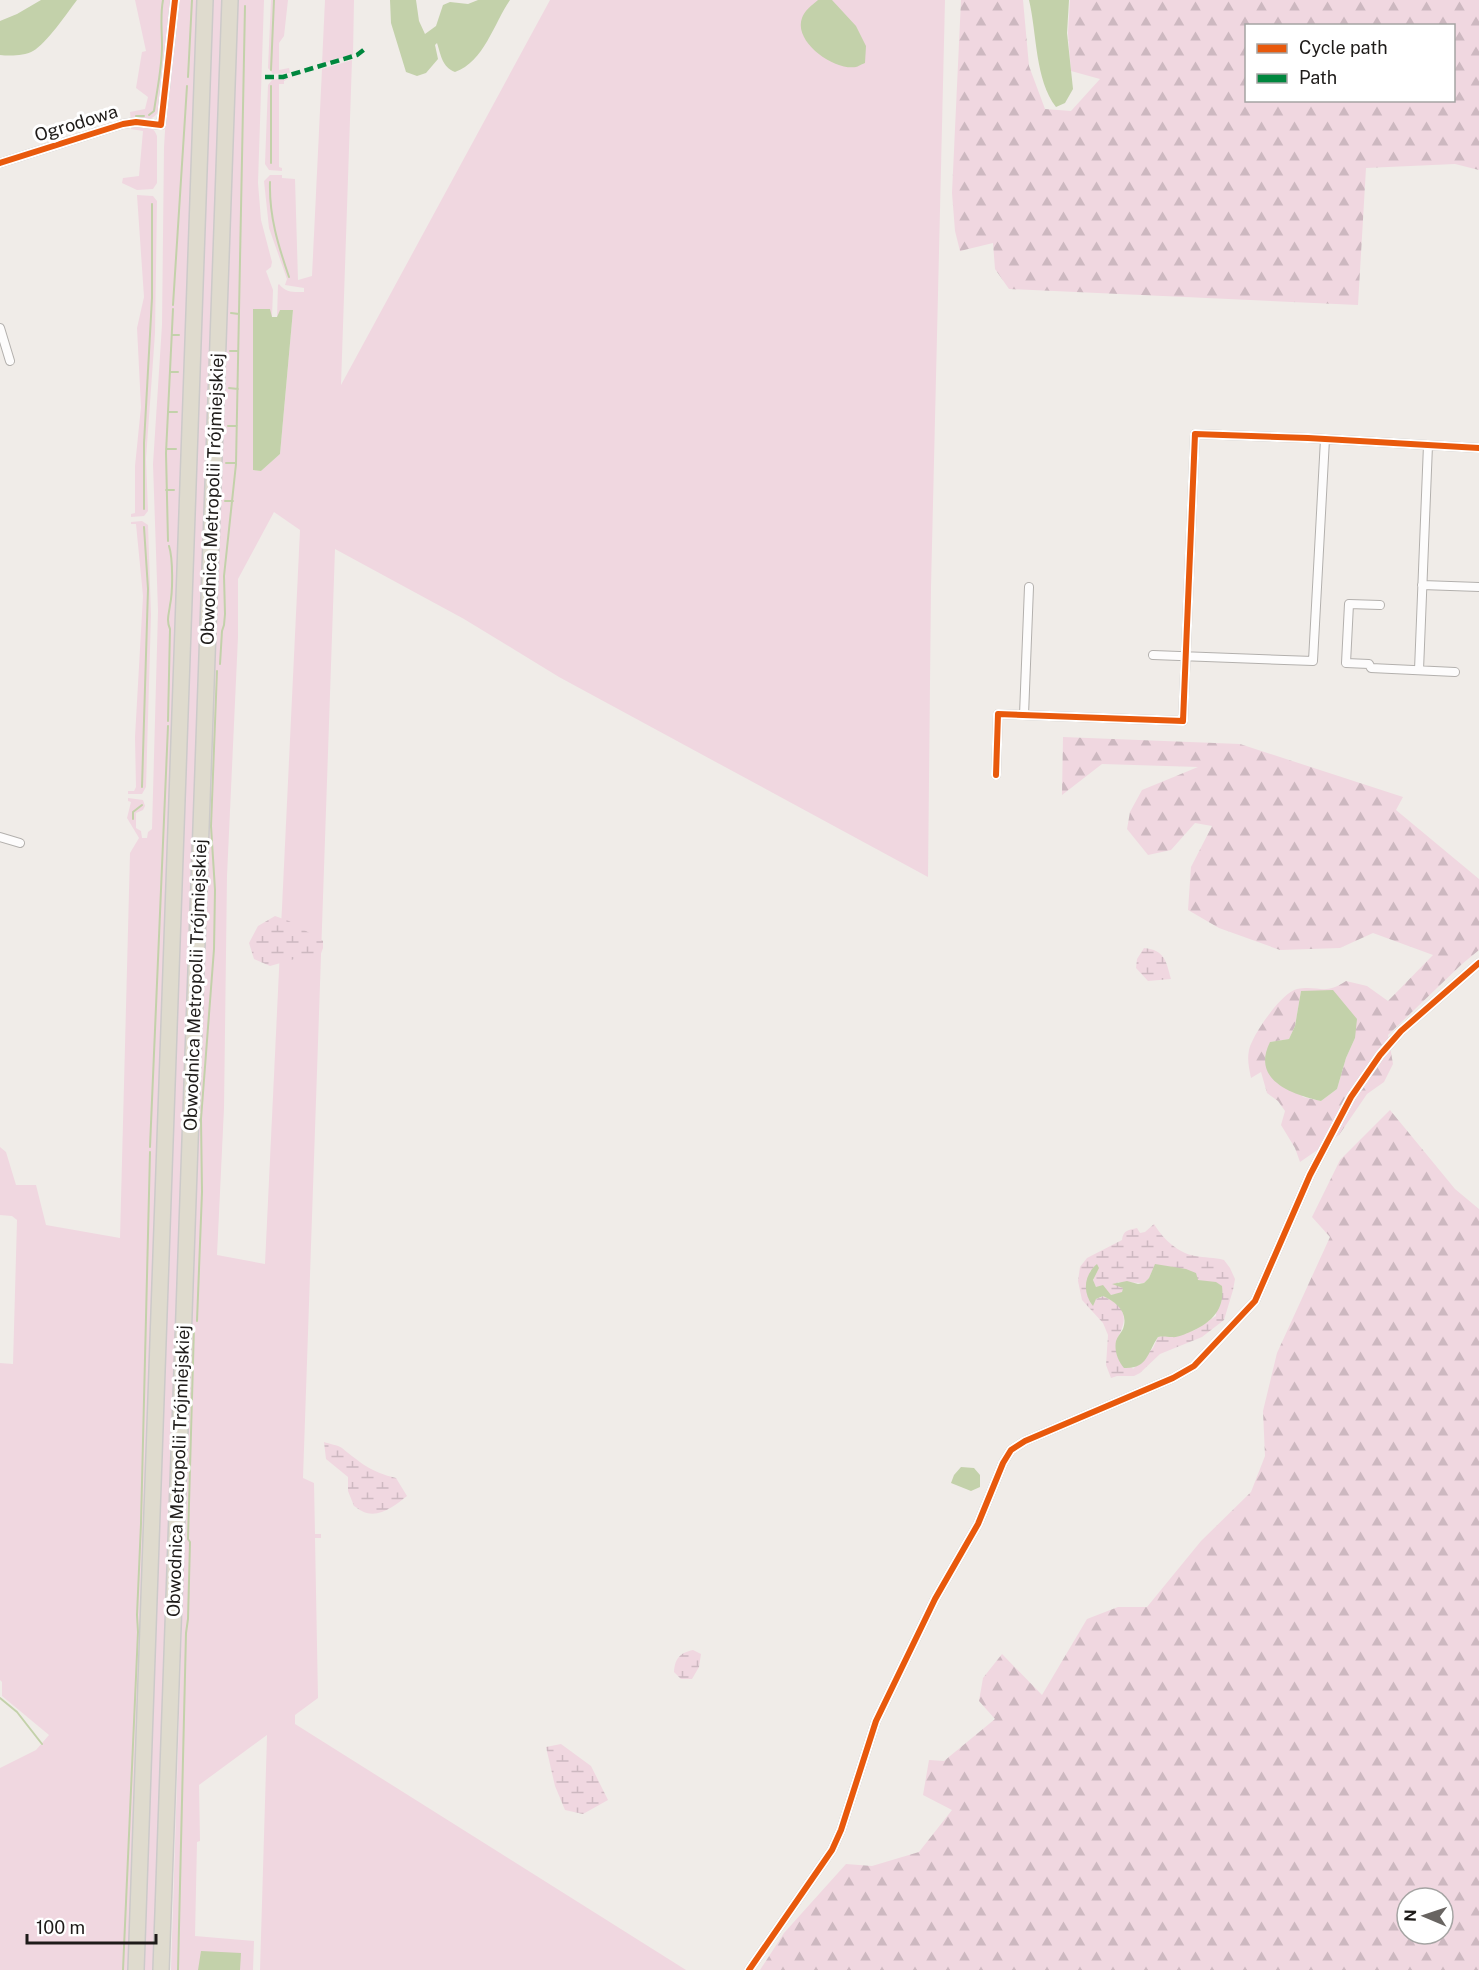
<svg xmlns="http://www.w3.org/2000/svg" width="1479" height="1970" font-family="'Public Sans',sans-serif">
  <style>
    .green { fill: #f0d7e0; fill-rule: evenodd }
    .forest { fill: url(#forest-firs); fill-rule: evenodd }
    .wetland { fill: url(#wetland-marsh); fill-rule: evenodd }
    .water { fill: #c3d1aa }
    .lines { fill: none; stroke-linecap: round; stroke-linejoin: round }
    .stream { stroke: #c3d1aa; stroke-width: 2 }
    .minor-casing { stroke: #b3b0ad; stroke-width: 10 }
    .motorway-casing { stroke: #cccac9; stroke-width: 18 }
    .minor { stroke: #fdfcfc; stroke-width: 8 }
    .motorway { stroke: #dfdbce; stroke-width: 15 }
    .quiet { stroke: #00873e; stroke-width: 4.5; stroke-dasharray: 9 4.5; stroke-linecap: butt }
    .cycleway-casing { stroke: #fff; stroke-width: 10 }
    .cycleway { stroke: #e8590c; stroke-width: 6 }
    .labels { text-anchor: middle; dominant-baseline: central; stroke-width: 6; stroke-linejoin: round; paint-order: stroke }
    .street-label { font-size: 18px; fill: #1e1b19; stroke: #fff }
  </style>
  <defs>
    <pattern id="forest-firs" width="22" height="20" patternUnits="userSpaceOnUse" patternTransform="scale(1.5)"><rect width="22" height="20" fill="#f0d7e0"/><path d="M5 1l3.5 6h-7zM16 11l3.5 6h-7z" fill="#cdb8c0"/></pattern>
    <pattern id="wetland-marsh" width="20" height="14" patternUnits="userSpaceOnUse" patternTransform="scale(1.5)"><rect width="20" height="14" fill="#f0d7e0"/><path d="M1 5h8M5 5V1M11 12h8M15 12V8" fill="none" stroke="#cdb8c0"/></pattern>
  </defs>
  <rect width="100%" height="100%" fill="#f0ece8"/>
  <path class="green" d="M135,0H172L159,110C153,122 143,120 131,120L130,112L145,109L148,97L136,88L142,52L146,51Z
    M179,0H198L154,1245L130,1970H0V1768L36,1750L49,1735L2,1696V1682L0,1680V1363L13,1364L17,1220L12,1216L0,1215V1147L6,1152L16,1185H36L46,1225L120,1238L130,853L139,838L127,818L131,802L128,801V798L143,800L145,806L143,810L136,813V828L141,831L142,838H147L148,832L152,829L158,611L153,464L162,325L164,147L167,100Z
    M211,0H225L158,1970H144Z
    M238,0H264L258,183L261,220L272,262L271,267L266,271L273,290L272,317L253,352V470L261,471L280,454L293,310H280L277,318L278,285L279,284C286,293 293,292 304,292V288L285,285L287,279L269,228L264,181L270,175H282V178L295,179L298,280L312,276L322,69L352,60L341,385L550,0H945L931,587L928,877L559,677L464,619L335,549L303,1478L314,1483L315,1534H321V1538H315L318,1698L295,1715V1724L686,1970H260L267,1735L199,1785L200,1841L197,1842L195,1936L254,1941L253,1970H171L194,1245ZM274,512L300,530L265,1264L217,1255L224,1108L227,876L238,637V579Z
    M271,0H288L284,36L279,43V70L289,68L290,73L273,74L268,68Z
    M325,0H354L353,55L322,64Z
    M291,77L284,81V84H279V167L282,168V171L269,170L265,164L268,85L272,80Z
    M131,124C142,125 153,124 157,136V183L153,189L137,190L122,183L123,178L139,176L143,131L131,129Z
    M137,195L153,196L157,201L155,333L146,459L148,511L144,516L131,517V514L135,513V466L141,407L137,328L144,297Z
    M142,521L148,525L151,615L146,787L142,794H128V791H134L136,787L135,737L143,596L136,524H131V522Z"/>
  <path class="forest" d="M961,0H1023L1029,66L1045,109L1071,111L1100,79L1071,71L1068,33L1070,0H1479V170L1455,164L1366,168L1358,305L1009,289L995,269L993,243L960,251L955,231L952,193ZM1246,26H1454V100H1246Z
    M1063,737L1240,744L1403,797L1396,810L1479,879V950L1462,964L1388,1035L1393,1064L1384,1082L1367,1094L1339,1135L1300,1162L1295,1148L1281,1125L1285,1111L1278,1101L1267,1093L1261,1072L1251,1078C1249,1068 1247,1060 1249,1050C1252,1035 1282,992 1297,989C1320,985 1324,996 1346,981L1367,986L1388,1001L1433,955L1373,933L1340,948L1280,950L1219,928L1188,910L1191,867L1212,826L1195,823L1171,850L1148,855L1127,829L1130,812L1142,790L1198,767L1102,764L1062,795ZM1301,991L1355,1038L1346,1058L1337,1089L1321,1101L1303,1097L1270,1042L1289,1039L1295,1026Z
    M1390,1110L1455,1189L1479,1209V1970H760L784,1933L846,1864L872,1866L919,1852L952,1810L923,1795L929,1760L944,1761L995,1719L979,1701L983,1678L1002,1654L1042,1695L1087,1619L1118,1607H1147L1201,1541L1251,1492L1265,1456L1263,1411L1277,1353L1330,1237L1312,1217L1340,1160ZM1407,1898H1443V1934H1407Z"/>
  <path class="wetland" d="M275,916L289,921L323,941V948L320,956H305L270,966L254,959L249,943L258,926Z
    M1144,948C1165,950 1166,961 1171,979L1148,981L1136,968L1137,959Z
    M1154,1224C1163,1239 1178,1253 1195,1256C1205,1258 1214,1257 1224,1260L1230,1268L1235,1279L1233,1290L1224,1320L1202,1337L1160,1354L1140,1373L1134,1376H1117L1111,1378L1106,1365L1108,1335L1103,1323L1082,1300L1078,1281L1080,1267L1087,1258L1122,1240C1123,1230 1129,1230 1137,1228L1140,1233L1145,1232ZM1153,1269L1207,1282H1216V1316L1193,1331L1158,1337L1153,1348L1133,1369L1116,1341C1128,1319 1128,1307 1103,1296L1096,1299L1090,1270L1095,1275L1093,1281L1096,1287H1100L1111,1295L1122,1293L1123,1288L1117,1282L1144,1283L1149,1278Z
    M324,1442C329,1444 338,1445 342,1448C362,1464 371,1472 396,1478L407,1496C397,1504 381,1517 367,1513C362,1512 357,1508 354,1506L348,1491V1477L326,1459Z
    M693,1650L701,1654L699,1667L692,1679H681L674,1672C675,1658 680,1653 693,1650Z
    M561,1744L591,1766L608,1800L583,1814L565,1810L555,1786L546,1747Z"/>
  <path class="water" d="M41,0H77C68,12 46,44 33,51C24,56 10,56 0,55V21L17,14Z
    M390,0H416L419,21L425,34L436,26L443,5L450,2L468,4L478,0H510C494,23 484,62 455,72C442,67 441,55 437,43L435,45L438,59L426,73L417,76L406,72L391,23Z
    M818,0H832L856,26L866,46L865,63C864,63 857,67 856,67C835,71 793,42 802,18C804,11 812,5 818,0Z
    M1029,0H1069L1067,33L1073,89L1065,103L1056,107C1035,80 1037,34 1029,0Z
    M253,309H270L272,317H277L280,310H293L280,454L261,471L253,470Z
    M1333,990L1357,1019L1355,1038L1346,1058L1337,1089L1321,1101C1291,1094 1251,1080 1270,1042L1289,1039L1295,1026L1301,991Z
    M1097,1264L1099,1268L1093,1280L1096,1287L1103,1285L1111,1295L1122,1292L1123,1288L1112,1284L1127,1281L1138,1284L1144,1283L1149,1278L1155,1264L1186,1269L1196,1273L1198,1280L1216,1282L1222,1286C1225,1310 1211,1323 1190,1332C1185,1334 1177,1338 1172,1337C1166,1337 1164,1336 1158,1337C1147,1353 1148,1369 1124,1368C1118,1361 1114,1351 1116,1341C1117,1337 1121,1333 1123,1329C1129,1312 1116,1302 1103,1296L1096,1299L1093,1306C1082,1292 1084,1275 1097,1264Z
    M961,1467L974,1468L980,1475V1487L971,1491L951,1483L954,1475Z
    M201,1951L241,1953L240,1970H198Z"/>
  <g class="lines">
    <path class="stream" d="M271,70L274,0
      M188,77L192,0
      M149,115L154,111C157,90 162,68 162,46C162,30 160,16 163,0
      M136,116H144
      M271,163V86
      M270,182C269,216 278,245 289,277
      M173,305L187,86
      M231,313L239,314
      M172,335H179
      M230,351H238
      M170,372H178
      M229,388L238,389
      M168,412H177
      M228,426H237
      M166,449H176
      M226,463H235
      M166,490H174
      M225,501H233
      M144,509V443L152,298V204
      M168,541L166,453L173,309
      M220,664L222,631L224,625L225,614L224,576L236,464L245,6
      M168,721L170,629C166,620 169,614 170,605C173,592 173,558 169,546
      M142,787L148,589L144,527
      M133,819V812L142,805
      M150,1147L168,726
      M197,1321L202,1192L201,1119L214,949L215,890L211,826L217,671
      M0,1698L17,1712L42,1744
      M123,1970L138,1632L137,1615L141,1524L150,1152
      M178,1970L186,1633L188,1619L190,1542L188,1539L194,1327"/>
    <defs>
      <path id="minor" d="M0,163L123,124L136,122L161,125L175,0
        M0,328L10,361
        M1422,585L1479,587
        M1380,605L1349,604L1346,663L1369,664L1371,668L1455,672
        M1153,655L1313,661L1325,439
        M1419,670L1428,445
        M1024,715L1029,587
        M996,775L998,714L1183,721L1195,434L1308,438L1479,448
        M0,837L20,843
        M749,1970L832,1850L841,1830L876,1721L935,1599L978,1524L1003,1463L1011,1450L1025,1441L1173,1378L1194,1366L1255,1301L1310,1175L1351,1097L1380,1055L1401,1031L1479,963"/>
      <path id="motorway" d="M136,1970L205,0
        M161,1970L230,0"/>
    </defs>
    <use href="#minor" class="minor-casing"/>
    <use href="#motorway" class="motorway-casing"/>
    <use href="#minor" class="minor"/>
    <use href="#motorway" class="motorway"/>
    <path class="quiet" d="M265,77H283L357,55L366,48"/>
    <defs>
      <path id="cycleway" d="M0,163L123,124L136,122L161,125L175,0
        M996,775L998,714L1183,721L1195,434L1308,438L1479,448
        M749,1970L832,1850L841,1830L876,1721L935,1599L978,1524L1003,1463L1011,1450L1025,1441L1173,1378L1194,1366L1255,1301L1310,1175L1351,1097L1380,1055L1401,1031L1479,963"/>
    </defs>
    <use href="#cycleway" class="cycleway-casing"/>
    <use href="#cycleway" class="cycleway"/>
  </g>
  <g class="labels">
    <g class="street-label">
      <text transform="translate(76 123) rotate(-17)">Ogrodowa</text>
      <text transform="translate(212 499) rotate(-88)">Obwodnica Metropolii Trójmiejskiej</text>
      <text transform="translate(195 985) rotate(-88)">Obwodnica Metropolii Trójmiejskiej</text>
      <text transform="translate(178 1471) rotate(-88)">Obwodnica Metropolii Trójmiejskiej</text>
    </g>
  </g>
  <rect x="1245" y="24" width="210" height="78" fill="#ffffff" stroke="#a5a4a3" stroke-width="1.5"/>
  <rect x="1257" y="44" width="30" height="9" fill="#e8590c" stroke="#a5a4a3" stroke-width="1.5"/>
  <text x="1299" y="54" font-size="18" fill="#1e1b19">Cycle path</text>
  <rect x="1257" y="74" width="30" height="9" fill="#00873e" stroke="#a5a4a3" stroke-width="1.5"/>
  <text x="1299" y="84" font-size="18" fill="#1e1b19">Path</text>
  <g transform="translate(1425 1916) rotate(272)"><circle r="28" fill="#ffffff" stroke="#a5a4a3" stroke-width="1.5"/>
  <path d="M0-4.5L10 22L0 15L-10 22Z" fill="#686461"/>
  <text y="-9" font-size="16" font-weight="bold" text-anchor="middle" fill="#1e1b19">N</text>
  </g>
  <path d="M27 1934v9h129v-9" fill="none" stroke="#1e1b19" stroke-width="3"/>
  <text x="36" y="1934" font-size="18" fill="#1e1b19" stroke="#ffffff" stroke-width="4.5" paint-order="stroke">100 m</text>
</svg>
